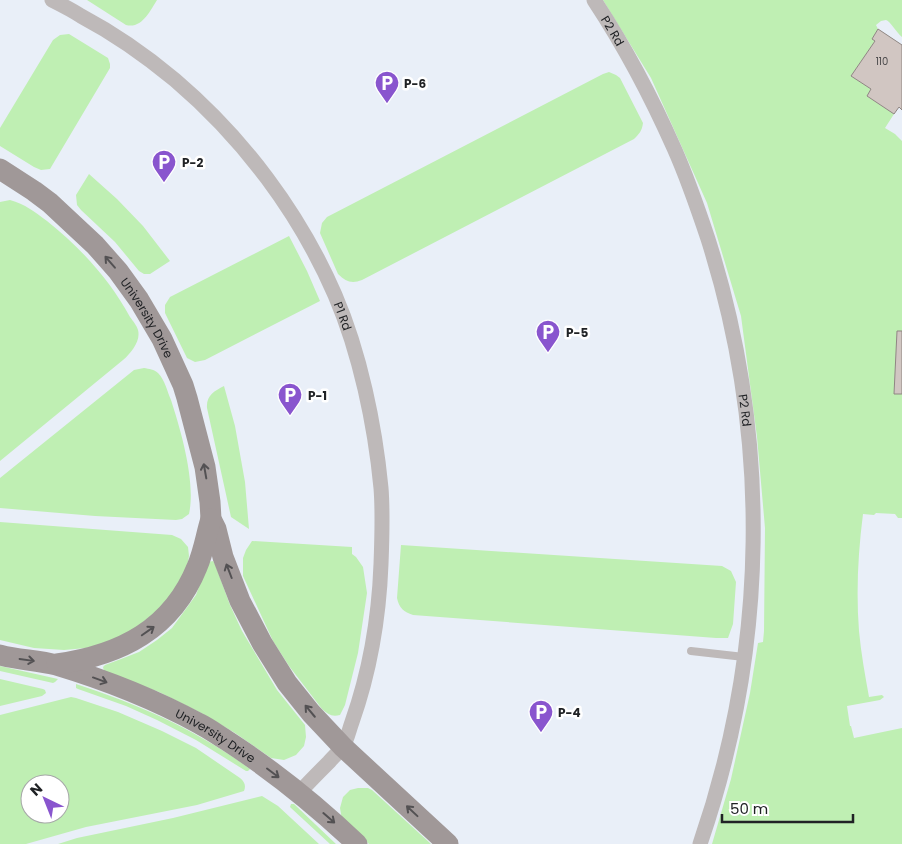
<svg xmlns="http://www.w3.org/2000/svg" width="902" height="844" font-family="Poppins,sans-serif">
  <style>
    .built { fill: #e9eff8; fill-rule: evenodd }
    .green { fill: #bfefb3; fill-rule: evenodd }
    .building { fill: #d1c6c2; stroke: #8f8682 }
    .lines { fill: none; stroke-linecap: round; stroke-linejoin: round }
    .lane { stroke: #beb9b9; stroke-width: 8 }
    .street { stroke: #beb9b9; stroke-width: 15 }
    .secondary { stroke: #a09898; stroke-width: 21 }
    .oneway { stroke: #535153 }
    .labels { text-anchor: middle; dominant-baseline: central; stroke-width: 5; stroke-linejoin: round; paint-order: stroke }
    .number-label { font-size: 10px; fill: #4c4b4c }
    .street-label { font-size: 12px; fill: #202225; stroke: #fff }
    .poi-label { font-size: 12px; font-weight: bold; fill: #202225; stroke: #fff; text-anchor: start }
  </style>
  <rect width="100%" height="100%" fill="#f9fbfe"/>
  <path class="built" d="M0,0H902V844H0ZM30,784H60V814H30Z"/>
  <path class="green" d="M87,0H157C150,11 142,29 126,25Z
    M603,0H902V37C896,32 891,22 886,20L881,21L876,25L878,29L872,39L875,41L851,76L871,89L867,96L894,114L885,128L895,134L902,141V331H897L894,393L902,394V518H898L895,514L876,513L874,515L863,514C858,553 856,592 859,631C861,653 865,675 869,697L882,695L884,697L880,700L847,706L850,726H851L854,738L902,728V844H712L731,779L750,693L758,643L763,642L764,631L765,528L757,437L741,316L707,203L651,78Z
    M69,34L108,58L110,64V68L50,169L41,170L34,167L0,146V128L53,40L60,35Z
    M609,72L616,75L620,78L643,123C642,131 639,134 634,139L362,280C352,284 346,282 338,274L320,233L322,223L327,217L603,74Z
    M89,174L117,199L143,226L170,261L150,274H144L139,271L115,242L81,210L77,205L76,195Z
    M10,200C25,204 35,212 47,221C80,247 110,280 130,317C133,321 137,326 138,330C141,341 131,353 123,360L0,461V202Z
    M289,236L307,271L320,301L205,360L195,362L187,358L165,313V305L170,297Z
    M144,368C149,369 154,369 158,373C165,380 167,391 171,400C181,431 196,482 189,514L182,519L176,520L95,516L0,508V478L134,370Z
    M224,386L235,426L245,482L249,529L231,517L207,408C206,396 214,391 224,386Z
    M0,522L172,535L181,539L188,547L189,556L187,567L168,602L122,639L86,648L64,650L34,648L0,640Z
    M252,541L352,547V554L356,557L363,567L367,593L358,653L345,705L340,715C331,717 328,714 322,709L289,666L273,641L243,576V558L246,550Z
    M401,545L722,566L731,571L736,582L733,624L728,638H716L413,615C404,612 399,608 397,598Z
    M213,561L215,564L230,605L242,631L277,690L305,725L306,737L304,746L296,755L284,760L271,758L235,733L203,714L159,692L104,671L103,667L105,665L121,659L139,652L157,640L172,628L196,595L208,562Z
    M0,666L58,679L55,682L53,683L0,671Z
    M0,679L43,689L45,690L46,693L42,696L0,706Z
    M76,684C138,704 197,730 250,769L248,771H246L196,740L157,720L126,706L78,689L76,688Z
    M71,697L76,698L118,712L162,731L196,748L240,778C245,782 246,786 244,791L197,805L86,827L26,844H0V715ZM30,784H60V814H30Z
    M358,788H368L372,790L431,844H369L342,820L340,808L343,797L350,790Z
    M262,796L278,806L319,844H58L77,838L173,818Z
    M291,804H294L336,844H330L291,808L290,807Z"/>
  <path class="building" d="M878,29L902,45V110L899,107L894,114L867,96L871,89L851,76L875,41L872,39Z
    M897,331H902V394H894Z"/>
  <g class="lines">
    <path class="lane" d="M691,651L744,657"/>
    <g class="street">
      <path id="s1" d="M52,0C62,5 72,10 81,16C115,34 145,55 175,80C243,138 299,212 335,295C360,353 375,425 381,488C383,513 382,538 381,564C379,617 370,671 352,722C349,730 347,741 342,748C338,753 333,757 329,762C319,772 309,782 299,793"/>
      <path id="s2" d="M594,0C625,47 651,96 674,148C687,177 698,209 708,239C771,437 768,647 700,844"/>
    </g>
    <g class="secondary">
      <path id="s3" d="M0,169L34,191L50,203L95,245L118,271L139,300L162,339L183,385L187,398L205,467L210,502L211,519L216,529L223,557L240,601L262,643L287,683L311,713L343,747L448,844"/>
      <path id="s4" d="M0,655C18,660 38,660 56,665C106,680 154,699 200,724C210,729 219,736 229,742C275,772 317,806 357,844"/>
      <path d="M57,664C121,655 172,629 197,567C204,551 206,535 211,519"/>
    </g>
  </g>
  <defs><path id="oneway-shaft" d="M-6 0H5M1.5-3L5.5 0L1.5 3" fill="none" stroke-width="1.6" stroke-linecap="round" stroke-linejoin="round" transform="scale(1.25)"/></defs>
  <g class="oneway">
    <use href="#oneway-shaft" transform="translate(110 262) rotate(-131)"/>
    <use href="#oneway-shaft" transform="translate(205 471) rotate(-100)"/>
    <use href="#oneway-shaft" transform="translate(229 571) rotate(-111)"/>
    <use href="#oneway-shaft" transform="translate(148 631) rotate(-35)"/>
    <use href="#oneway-shaft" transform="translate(27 660) rotate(8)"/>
    <use href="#oneway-shaft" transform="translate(100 680) rotate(20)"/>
    <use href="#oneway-shaft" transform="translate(310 711) rotate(-130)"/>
    <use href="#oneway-shaft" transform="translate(273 773) rotate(37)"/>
    <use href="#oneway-shaft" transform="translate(412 811) rotate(-137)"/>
    <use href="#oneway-shaft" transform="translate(329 818) rotate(41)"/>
  </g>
  <defs>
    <symbol id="parking-pin" viewBox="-11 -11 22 30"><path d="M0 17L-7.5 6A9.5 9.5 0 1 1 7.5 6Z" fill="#8955ce" stroke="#fff"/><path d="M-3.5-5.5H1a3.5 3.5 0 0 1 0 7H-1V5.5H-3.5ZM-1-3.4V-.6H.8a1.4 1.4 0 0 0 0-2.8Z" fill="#fff"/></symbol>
  </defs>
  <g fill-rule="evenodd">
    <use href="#parking-pin" x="373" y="69" width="28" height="38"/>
    <use href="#parking-pin" x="150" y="148" width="28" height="38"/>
    <use href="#parking-pin" x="534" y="318" width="28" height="38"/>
    <use href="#parking-pin" x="276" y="381" width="28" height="38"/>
    <use href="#parking-pin" x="527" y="698" width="28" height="38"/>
  </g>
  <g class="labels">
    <g class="number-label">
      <text x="882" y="61">110</text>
    </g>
    <g class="street-label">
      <text stroke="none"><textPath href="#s2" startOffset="36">P2 Rd</textPath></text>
      <text stroke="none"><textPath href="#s1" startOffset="440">P1 Rd</textPath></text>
      <text stroke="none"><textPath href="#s3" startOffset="212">University Drive</textPath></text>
      <text stroke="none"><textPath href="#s2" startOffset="441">P2 Rd</textPath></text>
      <text stroke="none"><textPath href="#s4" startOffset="232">University Drive</textPath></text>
    </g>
    <g class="poi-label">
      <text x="404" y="83">P-6</text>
      <text x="182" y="162">P-2</text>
      <text x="566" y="332">P-5</text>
      <text x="308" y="395">P-1</text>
      <text x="558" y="712">P-4</text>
    </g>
  </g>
  <g transform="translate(45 799) rotate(317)"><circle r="24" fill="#ffffff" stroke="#a6a7a8"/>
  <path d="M0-4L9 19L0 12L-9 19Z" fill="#8955ce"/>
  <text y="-8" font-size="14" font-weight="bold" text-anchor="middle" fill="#202225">N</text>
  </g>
  <path d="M722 814v8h131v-8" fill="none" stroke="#202225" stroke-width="2.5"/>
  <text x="730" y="814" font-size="15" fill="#202225" stroke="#ffffff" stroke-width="4" paint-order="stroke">50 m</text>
</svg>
